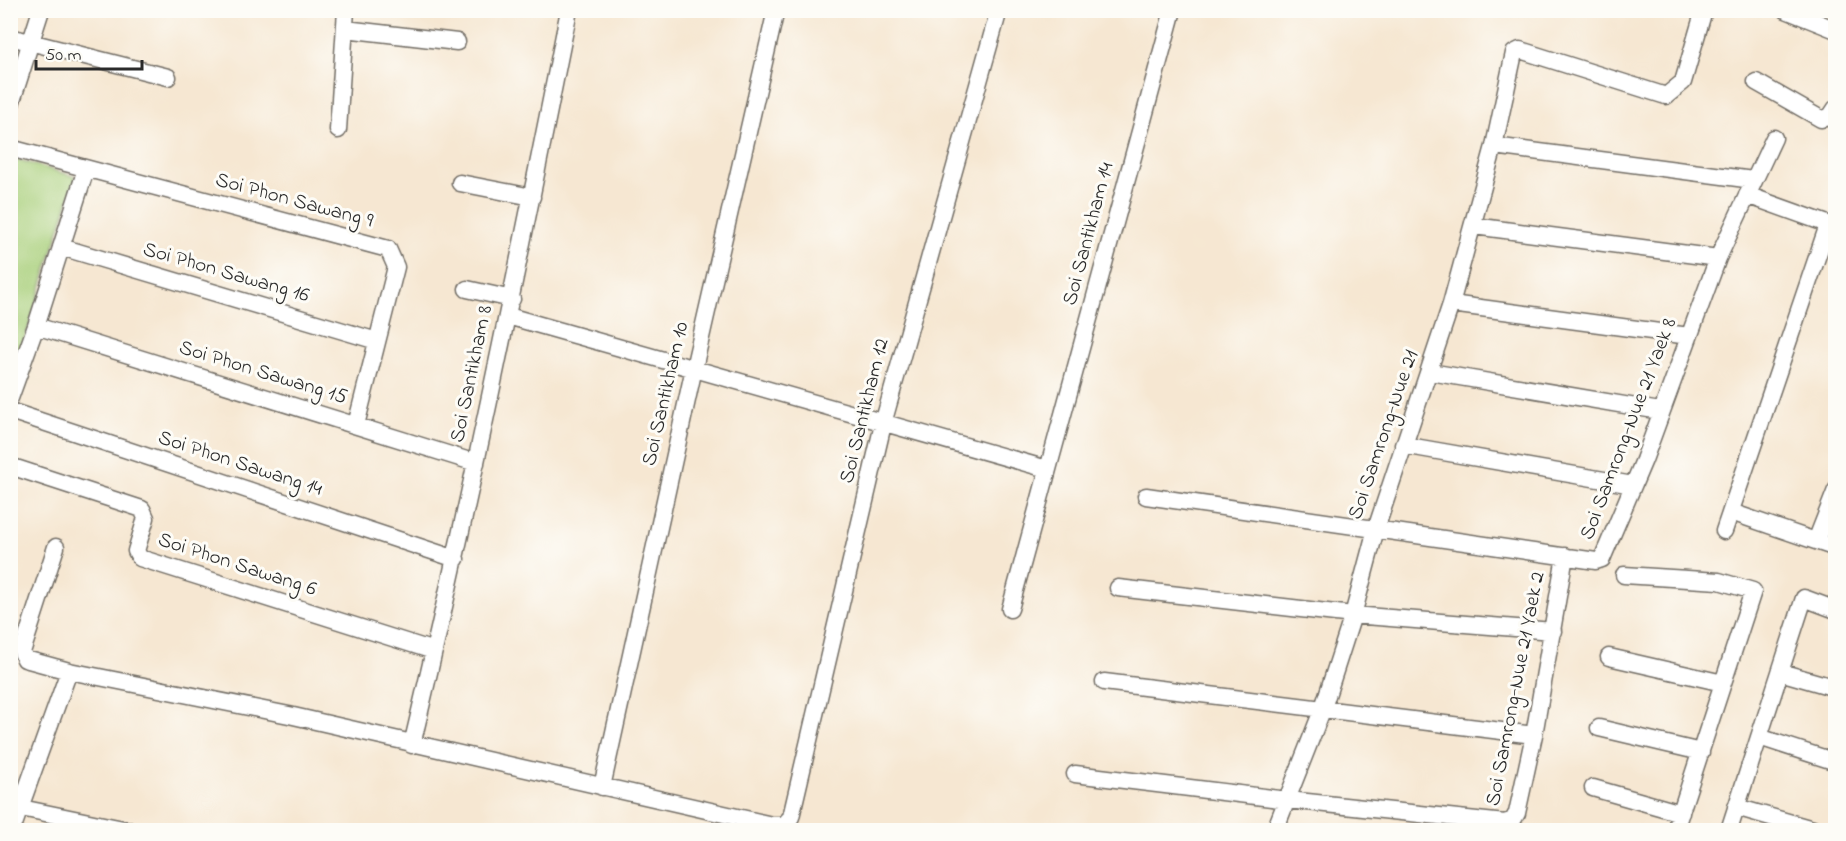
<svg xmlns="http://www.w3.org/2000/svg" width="1846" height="841" font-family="'Indie Flower',sans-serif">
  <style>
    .green { fill: #a8cf7a; stroke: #6a7d52; stroke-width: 1.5 }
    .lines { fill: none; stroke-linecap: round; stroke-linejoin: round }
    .lane-casing { stroke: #726d65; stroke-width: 10 }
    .street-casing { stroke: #726d65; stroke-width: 19 }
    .lane { stroke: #fff; stroke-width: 8 }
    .street { stroke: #fff; stroke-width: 16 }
    .labels { text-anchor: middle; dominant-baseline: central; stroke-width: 6; stroke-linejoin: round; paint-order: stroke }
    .street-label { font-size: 21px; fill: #2b2b2b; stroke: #fdfcf7 }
  </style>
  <rect width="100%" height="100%" fill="#fdfcf7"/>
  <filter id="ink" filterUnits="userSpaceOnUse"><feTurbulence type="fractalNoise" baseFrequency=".0167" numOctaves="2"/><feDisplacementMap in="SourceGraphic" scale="12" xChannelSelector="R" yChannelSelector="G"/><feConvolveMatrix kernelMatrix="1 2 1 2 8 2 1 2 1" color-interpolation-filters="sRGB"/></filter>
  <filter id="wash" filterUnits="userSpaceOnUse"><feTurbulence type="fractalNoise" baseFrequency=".008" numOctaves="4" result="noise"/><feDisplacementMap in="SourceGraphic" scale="24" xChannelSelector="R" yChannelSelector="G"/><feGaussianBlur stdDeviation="1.35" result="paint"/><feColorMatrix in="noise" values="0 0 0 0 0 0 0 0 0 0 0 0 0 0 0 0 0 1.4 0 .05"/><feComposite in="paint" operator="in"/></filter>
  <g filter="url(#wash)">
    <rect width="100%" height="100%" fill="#f6e7d2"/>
    <path class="green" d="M10,157L76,177L16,367L10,365Z"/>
  </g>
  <g filter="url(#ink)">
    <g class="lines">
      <defs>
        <path id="lane" d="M785,825L804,830"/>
        <path id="street" d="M1786,10L1836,30
          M345,29L457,42
          M10,37L168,77
          M1756,82L1821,119L1830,117L1836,108
          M10,107L41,10
          M338,130L346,10
          M1494,146L1753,180
          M10,148L388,249L396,267L356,425
          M460,183L532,197
          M1747,195L1836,227
          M1474,226L1718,258
          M61,247L377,341
          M467,289L512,299
          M1451,304L1689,336
          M508,316L1047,469
          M36,326L476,463
          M1430,372L1660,411
          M10,398L36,326L86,169
          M10,411L456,559
          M1403,445L1633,485
          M10,466L142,509L146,518L136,551L140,558L434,651
          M1146,496L1596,561L1602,559L1644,460L1718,258L1774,138
          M1731,512L1836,548
          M1724,531L1828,225
          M1816,541L1836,490
          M56,547L22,652L25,659L69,671L289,715L772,825H784L791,817L884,420L999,10
          M1624,575L1719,581L1753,591L1675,830
          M1118,588L1353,615L1553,631
          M1010,609L1173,10
          M1609,657L1723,683
          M1780,672L1836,688
          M1104,682L1534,735
          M1599,728L1701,752
          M1759,737L1836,762
          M412,745C470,501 520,256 569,10
          M1075,774L1288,800L1505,823L1513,820L1517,813L1534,735L1565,556
          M602,787L694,368L776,10
          M1593,788L1681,813
          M1736,807L1816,830
          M21,808L128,830
          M12,830L69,671
          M1275,830L1323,708L1353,615L1376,529L1451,304L1494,146L1514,53L1520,50L1666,96L1683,82L1704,10
          M1729,830L1804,598L1836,610"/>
      </defs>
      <use href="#lane" class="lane-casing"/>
      <use href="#street" class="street-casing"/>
      <use href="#lane" class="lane"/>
      <use href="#street" class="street"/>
    </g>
  </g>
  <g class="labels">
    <g class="street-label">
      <text transform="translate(294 201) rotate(15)">Soi Phon Sawang 9</text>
      <text transform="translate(1089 234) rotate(-75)">Soi Santikham 14</text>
      <text transform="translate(226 273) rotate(16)">Soi Phon Sawang 16</text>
      <text transform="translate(263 373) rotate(17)">Soi Phon Sawang 15</text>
      <text transform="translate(472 374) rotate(-78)">Soi Santikham 8</text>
      <text transform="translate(666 394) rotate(-77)">Soi Santikham 10</text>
      <text transform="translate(865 411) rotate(-76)">Soi Santikham 12</text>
      <text transform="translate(1629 429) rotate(-69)">Soi Samrong-Nue 21 Yaek 8</text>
      <text transform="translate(1384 435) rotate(-71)">Soi Samrong-Nue 21</text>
      <text transform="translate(240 464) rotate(18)">Soi Phon Sawang 14</text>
      <text transform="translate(237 565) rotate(18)">Soi Phon Sawang 6</text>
      <text transform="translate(1516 689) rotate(-79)">Soi Samrong-Nue 21 Yaek 2</text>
    </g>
  </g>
  <rect width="1846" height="841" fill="none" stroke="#fdfcf7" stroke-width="36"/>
  <path d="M36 60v9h106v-9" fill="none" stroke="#2b2b2b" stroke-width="3"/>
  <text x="45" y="60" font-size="18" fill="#2b2b2b" stroke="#fdfcf7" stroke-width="4.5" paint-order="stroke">50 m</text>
</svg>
